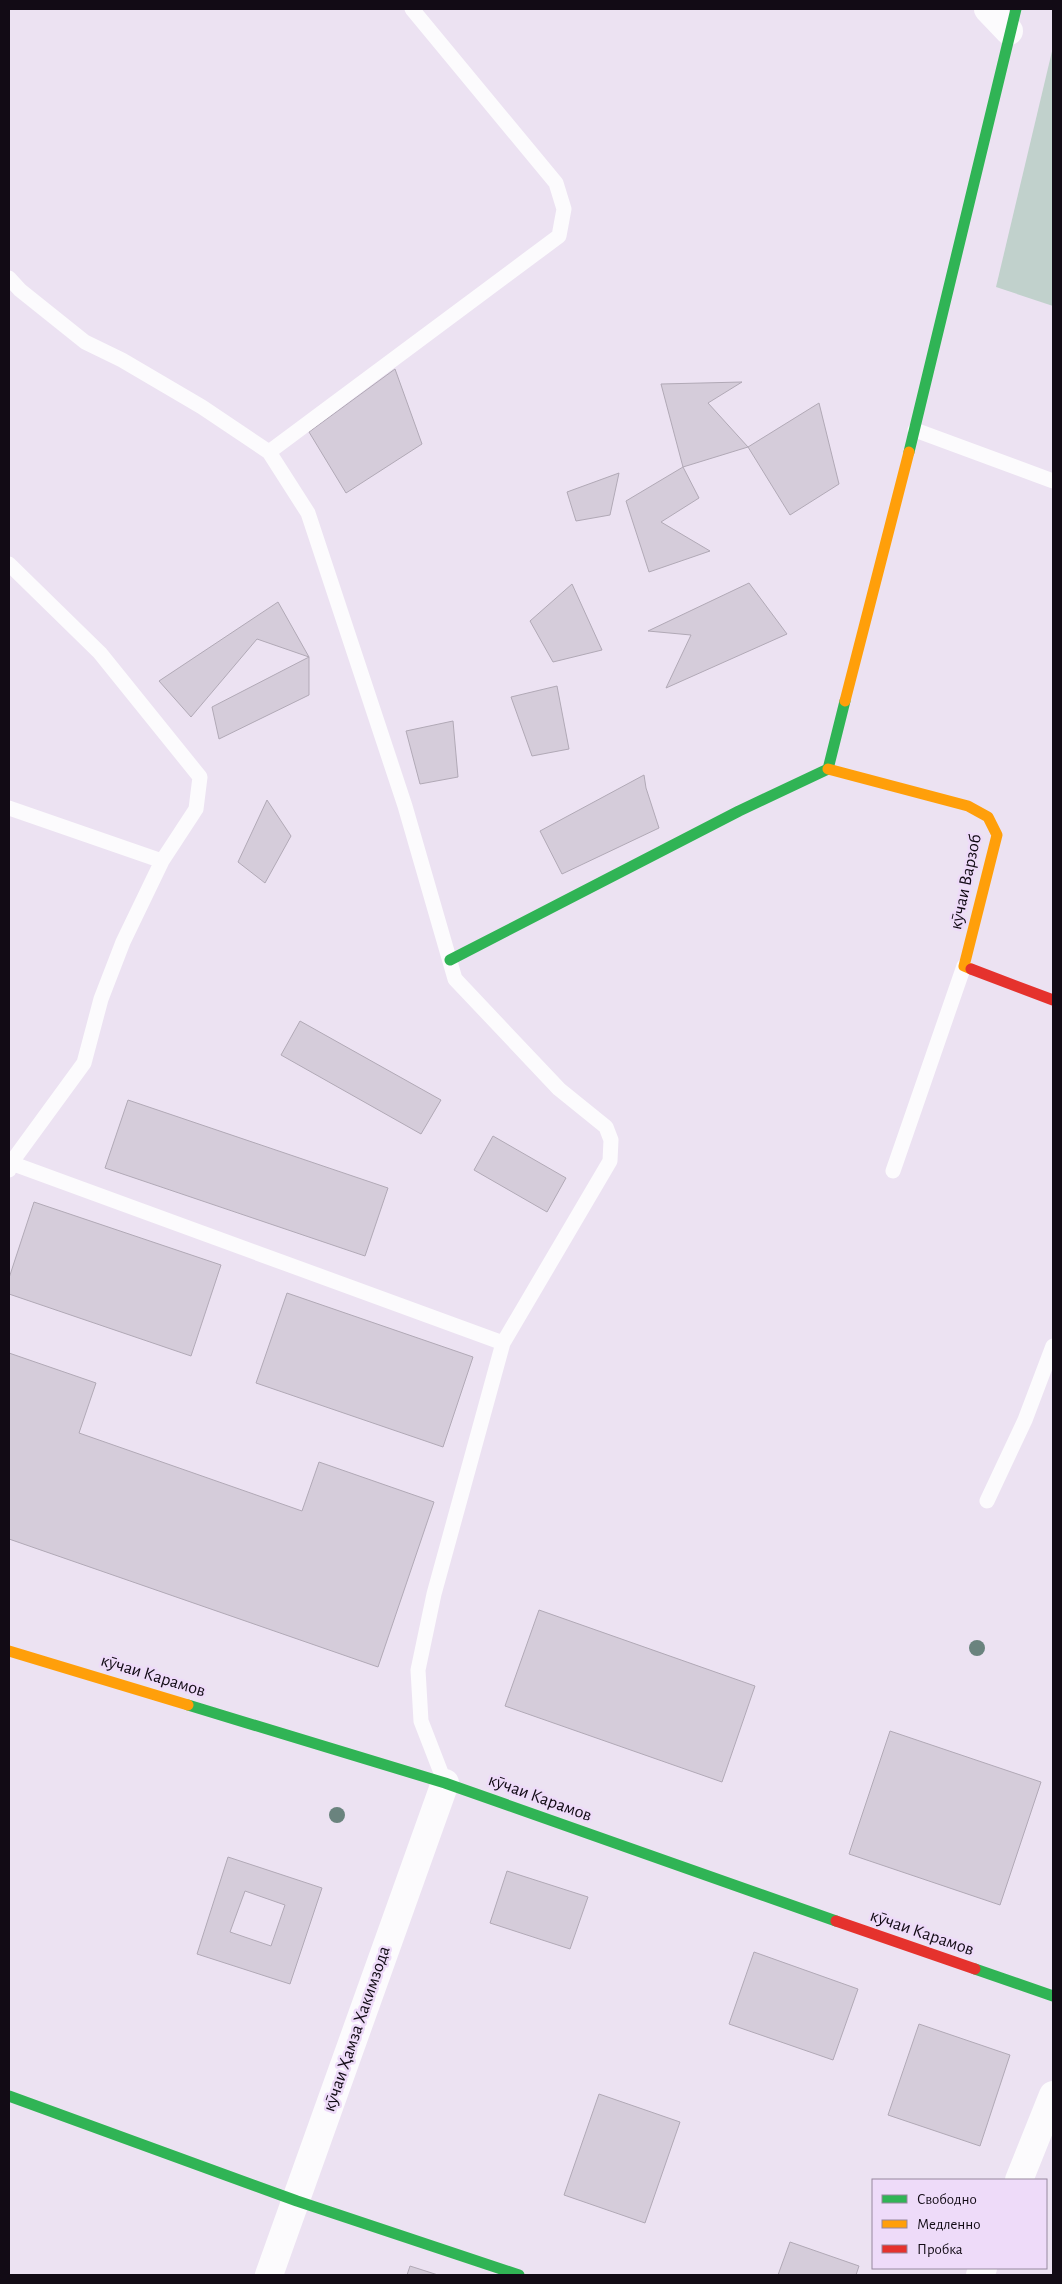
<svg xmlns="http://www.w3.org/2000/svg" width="1062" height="2284" font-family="'Alegreya Sans',sans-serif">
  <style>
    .green { fill: #c1d1cc }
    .building { fill: #d5ccda; stroke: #b1a9b6; fill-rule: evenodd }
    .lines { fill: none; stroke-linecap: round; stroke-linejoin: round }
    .lane { stroke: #fcfbfd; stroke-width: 15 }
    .street { stroke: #fcfbfd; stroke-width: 28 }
    .fast { stroke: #30b455; stroke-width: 11 }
    .slow { stroke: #ff9f0a; stroke-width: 11 }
    .jam { stroke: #e5322d; stroke-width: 11 }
    .tree { fill: #6a837e }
    .labels { text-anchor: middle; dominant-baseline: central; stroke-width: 5; stroke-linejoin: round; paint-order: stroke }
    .street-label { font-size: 18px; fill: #120b15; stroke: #eedbf9 }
  </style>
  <rect width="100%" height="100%" fill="#ece2f2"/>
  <path class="green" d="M1053,47V306L996,287Z"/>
  <path class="building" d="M395,369L422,444L346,493L309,432Z
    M742,382L708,403L748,447L683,467L661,384Z
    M819,403L839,484L790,515L748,447Z
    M683,467L699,498L661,522L710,551L649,572L626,501Z
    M619,473L610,515L576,521L567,492Z
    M749,583L787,634L666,688L691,635L648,631Z
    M572,584L602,650L553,662L530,621Z
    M278,602L309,657L257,639L191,717L159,681Z
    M309,657V695L219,739L212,707Z
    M557,686L569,749L532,756L511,697Z
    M453,721L458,777L420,784L406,731Z
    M644,775L646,788L659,828L562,874L540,831Z
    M267,800L291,836L265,883L238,862Z
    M300,1021L441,1100L421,1134L281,1055Z
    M128,1100L388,1188L365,1256L105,1168Z
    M493,1136L566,1178L547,1212L474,1170Z
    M34,1202L221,1265L191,1356L9,1294V1278Z
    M287,1293L473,1357L443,1447L256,1383Z
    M9,1353L96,1383L79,1433L302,1511L319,1462L434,1502L378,1667L9,1539Z
    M539,1610L755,1686L722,1782L505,1706Z
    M890,1731L1041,1782L1000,1905L849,1854Z
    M228,1857L322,1888L290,1984L197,1954ZM245,1891L285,1905L271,1946L230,1932Z
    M507,1871L588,1897L570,1949L490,1923Z
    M754,1952L858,1989L833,2060L729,2024Z
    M919,2024L1010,2055L980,2146L888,2115Z
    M599,2094L680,2122L645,2223L564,2195Z
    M790,2242L859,2266L856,2275H778Z
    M410,2266L438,2275H407Z"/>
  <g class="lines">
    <path class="lane" d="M9,278L20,290L85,342L122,360L202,407L269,452L308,513L405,806L455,979L559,1089L606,1127L611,1140L610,1161L503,1343L434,1594L418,1670L421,1721L445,1783
      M915,430L1053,481
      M269,452L559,236L564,209L556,183L412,9
      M9,564L100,653L200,777L196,809L162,861L123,942L101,999L84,1063L11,1163L9,1170
      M9,808L162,861
      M11,1163L503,1343
      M893,1171L964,966
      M987,1501L1025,1420L1053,1346"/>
    <path class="street" d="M988,9L1009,31
      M1019,2180L1053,2095
      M269,2275L445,1783
      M980,2275L983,2268"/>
    <path class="fast" d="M909,452L1016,9
      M450,960L739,811L828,769L845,701
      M188,1705L445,1783L836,1921
      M975,1969L1053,1996
      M9,2096L297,2201L519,2275"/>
    <path class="slow" d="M845,701L909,452
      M828,769L968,806L988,817L997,835L964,966L971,969
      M9,1651L188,1705"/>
    <path class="jam" d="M971,969L1053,1000
      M836,1921L975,1969"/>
  </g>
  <g class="tree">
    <circle cx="977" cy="1648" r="8"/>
    <circle cx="337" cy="1815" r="8"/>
  </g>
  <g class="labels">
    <g class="street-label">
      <text transform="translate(966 882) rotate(-78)">кӯчаи Варзоб</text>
      <text transform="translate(153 1676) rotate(17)">кӯчаи Карамов</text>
      <text transform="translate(540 1798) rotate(20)">кӯчаи Карамов</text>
      <text transform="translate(922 1933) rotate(19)">кӯчаи Карамов</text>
      <text transform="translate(357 2029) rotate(-71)">кӯчаи Ҳамза Хакимзода</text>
    </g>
  </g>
  <rect width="1062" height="2284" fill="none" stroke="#120b15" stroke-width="20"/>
  <rect x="872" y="2179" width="175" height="90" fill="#eedbf9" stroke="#96889e"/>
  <rect x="882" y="2195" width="25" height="8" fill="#30b455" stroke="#96889e"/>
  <text x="917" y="2204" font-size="15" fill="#120b15">Свободно</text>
  <rect x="882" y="2220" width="25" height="8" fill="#ff9f0a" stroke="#96889e"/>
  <text x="917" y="2229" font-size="15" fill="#120b15">Медленно</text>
  <rect x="882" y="2245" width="25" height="8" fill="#e5322d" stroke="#96889e"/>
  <text x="917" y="2254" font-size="15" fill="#120b15">Пробка</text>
</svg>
